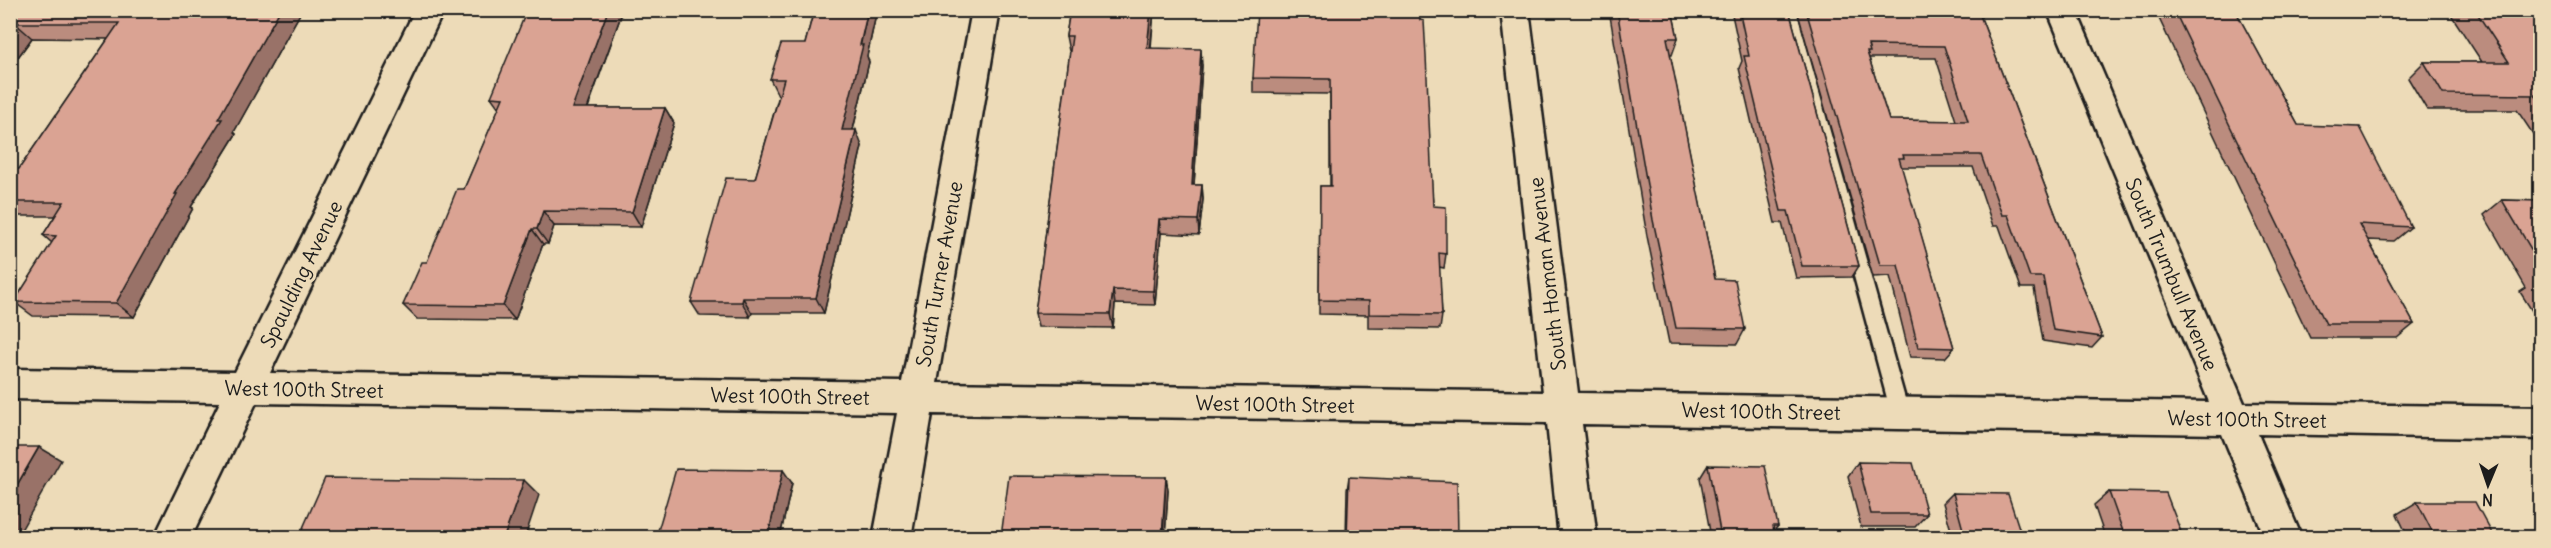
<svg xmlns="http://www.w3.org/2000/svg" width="2551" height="548" font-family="Delius,sans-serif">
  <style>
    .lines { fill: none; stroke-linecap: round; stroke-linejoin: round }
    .lane-casing { stroke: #1c1c1c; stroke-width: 5 }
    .street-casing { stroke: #1c1c1c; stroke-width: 5 }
    .lane { fill: #eddbb8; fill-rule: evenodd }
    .street { fill: #eddbb8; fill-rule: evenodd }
    .wall { fill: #bb8c7e; stroke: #1c1c1c; stroke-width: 1.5; fill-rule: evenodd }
    .shaded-wall { fill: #997267; stroke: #1c1c1c; stroke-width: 1.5 }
    .building { fill: #daa393; stroke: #1c1c1c; stroke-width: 1.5; fill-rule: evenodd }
    .labels { text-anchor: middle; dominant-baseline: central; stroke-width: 6; stroke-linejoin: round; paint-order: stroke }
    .street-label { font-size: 20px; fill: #1c1c1c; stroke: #eddbb8 }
  </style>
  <rect width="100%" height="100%" fill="#eddbb8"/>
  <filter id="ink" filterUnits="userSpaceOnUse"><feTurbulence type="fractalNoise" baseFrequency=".0167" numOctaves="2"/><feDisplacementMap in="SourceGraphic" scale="12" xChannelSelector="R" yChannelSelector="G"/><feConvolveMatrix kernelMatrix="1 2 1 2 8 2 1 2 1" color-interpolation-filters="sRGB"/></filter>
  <g filter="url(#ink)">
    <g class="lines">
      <defs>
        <path id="lane" d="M1782,10H1796L1909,413L1906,419L1900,421L1894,419L1891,413Z"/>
        <path id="street" d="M415,10H444L270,373L902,382L972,10H1000L937,383L1543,392L1501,10H1529L1578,393L2209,402L2047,10H2076L2244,403L2540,407V439L2258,434L2302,538H2265L2222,434L1582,424L1597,538H1559L1547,423L932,414L911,538H873L897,413L256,403L191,538H154L220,402L10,399V369L235,372Z"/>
      </defs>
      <use href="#lane" class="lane-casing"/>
      <use href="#street" class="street-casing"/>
      <use href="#lane" class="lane"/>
      <use href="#street" class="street"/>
    </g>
    <path class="wall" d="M10,10H302L234,132L236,134L191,207L193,208L134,317L33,316L14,302L52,243L43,235L55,216H10V174L19,169L108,39L32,38L13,64H10Z
      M623,10L588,108H665L674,123L641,227L554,226L548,244H543L515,320L417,319L403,305L427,262L464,189L499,108L491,97Z
      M814,10H877L867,56L869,62L853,130L862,146L824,313H752L750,317L700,316L691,302L755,179L779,95H778L770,79L805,44Z
      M1070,10H1154L1151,48L1202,65L1194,185H1202L1203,199L1199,235L1161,233L1155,305L1115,304L1113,328L1038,327L1035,313L1070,51H1069L1066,36Z
      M1419,10L1433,206L1446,254L1444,268L1439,267L1442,315L1440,329L1368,328V315L1319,314L1320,186H1330V94L1253,93V78Z
      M1609,10H1672L1678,38L1672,55H1670L1715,279L1745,329L1737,344L1669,343L1647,236Z
      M1731,10H1789L1859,266L1852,277L1796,278L1782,223H1775L1739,68L1742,61Z
      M1797,10H1978L2102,337L2092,348L2043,341L2034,288H2021L1999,226H1993L1973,167H1901L1954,348L1945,358L1910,357L1890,276L1873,277ZM1869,58H1936L1956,121L1889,120Z
      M2155,10H2235L2298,125L2411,227L2394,241L2368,240L2414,324L2397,338H2310Z
      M2448,10H2536L2541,16V146L2517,110H2427L2408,78L2424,62H2482Z
      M2502,200L2541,201V325L2520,292L2526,288L2484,215Z
      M1858,462L1927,514L1915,527H1861L1848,476Z
      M1708,465L1778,526L1774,531L1775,537H1711L1700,478Z
      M1166,477L1168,490L1165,537H1001Z
      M1349,477L1458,537H1346L1347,490Z
      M2541,482V491L2537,484Z
      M792,483L780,537H660L657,534Z
      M2109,492L2183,537H2105L2094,505Z
      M1953,493L2022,537H1953L1943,503Z
      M2417,502L2494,537H2408L2397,514Z"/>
    <path class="shaded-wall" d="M280,10H302L234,132L236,134L191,207L193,208L134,317L116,303L175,194Z
      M608,10H623L582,123L572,108Z
      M868,10H877L867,56L869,62L849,146L842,130Z
      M1151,10H1154L1149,63L1147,48Z
      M15,23L32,38L13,64L10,62V29Z
      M1201,49L1202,65L1193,199L1192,185Z
      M665,108L674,123L641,227L632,212Z
      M856,130L862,146L824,313L816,298Z
      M1202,185L1203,199L1199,235L1198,220Z
      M543,211L554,226L548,244L537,229Z
      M1159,219L1161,233L1155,305L1153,291Z
      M532,229L543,244L515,320L503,306Z
      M1113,290L1115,304L1113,328L1110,314Z
      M743,298L752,313L750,317L742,302Z
      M39,447L61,460L17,537H10V497Z
      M783,470L792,483L780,537H769L768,536Z
      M1166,477L1168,490L1165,537H1163Z
      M524,480L539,495L525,537H504Z"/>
    <path class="building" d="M10,10H280L218,119H222L175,194H177L116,303L14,302L56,236L43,235L64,202H10V174L13,169H19L119,23H15L10,29Z
      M527,10H608L572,108H665L632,212L543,211L537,229H532L503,306L403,305L422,262H427L457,189H464L503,98L491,97Z
      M814,10H868L860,45H863L842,130H856L816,298H743L742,302H691L726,178L755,179L784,79H770L781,44H805Z
      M1070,10H1151L1147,48L1201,49L1192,185H1202L1198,220L1159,219L1153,291L1113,290L1110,314L1035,313L1072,36H1066Z
      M1257,10H1419L1420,20L1424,21L1426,56L1433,206L1446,207V254L1439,253L1442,315L1369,314V301L1319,300L1320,186H1331L1330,79L1253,78Z
      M1617,10H1672L1678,38H1667L1715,279L1735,280L1745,329L1676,328L1653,220Z
      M1739,10H1789L1859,266H1802L1788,211H1781L1744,56H1749Z
      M1806,10H1978L2102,337L2053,330L2043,277H2030L2008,215H2002L1981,155H1903L1904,158H1899L1954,348L1918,347L1898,265H1880ZM1868,45L1944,46L1968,121L1889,120L1867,52H1870Z
      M2174,10H2235L2298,125L2360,127L2411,227L2359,224L2414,324H2326Z
      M2475,10H2536L2541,16V103L2535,95L2443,94L2424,62H2509Z
      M2502,200L2541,201V266Z
      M10,447H39L10,497Z
      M1858,462L1913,463L1927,514H1871Z
      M1708,465L1765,466L1778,526H1773L1775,537H1721Z
      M676,469L783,470L768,536H760V537H672L673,535L657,534Z
      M1009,476L1166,477L1162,537H1001Z
      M1349,477L1457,482L1458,537H1347Z
      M325,478L524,480L504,537H299Z
      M2109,492L2166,493L2183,537H2125Z
      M1953,493L2008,494L2022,537H1965Z
      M2417,502H2475L2494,537H2435Z"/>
  </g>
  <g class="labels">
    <g class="street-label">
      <text transform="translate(301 274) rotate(-64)">Spaulding Avenue</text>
      <text transform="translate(939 274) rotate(-80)">South Turner Avenue</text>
      <text transform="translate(1547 274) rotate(-97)">South Homan Avenue</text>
      <text transform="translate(2172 274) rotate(67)">South Trumbull Avenue</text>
      <text transform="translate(304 389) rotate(1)">West 100th Street</text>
      <text transform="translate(790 396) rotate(1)">West 100th Street</text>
      <text transform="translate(1275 404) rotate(1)">West 100th Street</text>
      <text transform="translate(1761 411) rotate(1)">West 100th Street</text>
      <text transform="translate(2247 419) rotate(1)">West 100th Street</text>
    </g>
  </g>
  <rect width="2551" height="548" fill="none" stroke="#eddbb8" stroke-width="36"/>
  <rect x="18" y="18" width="2515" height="512" fill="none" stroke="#1c1c1c" stroke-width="2" filter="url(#ink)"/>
  <g transform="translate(2488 485) rotate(182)" stroke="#eddbb8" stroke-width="4.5" paint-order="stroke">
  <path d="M0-4.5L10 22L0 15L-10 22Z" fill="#1c1c1c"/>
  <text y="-9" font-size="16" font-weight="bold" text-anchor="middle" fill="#1c1c1c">N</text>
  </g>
</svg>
